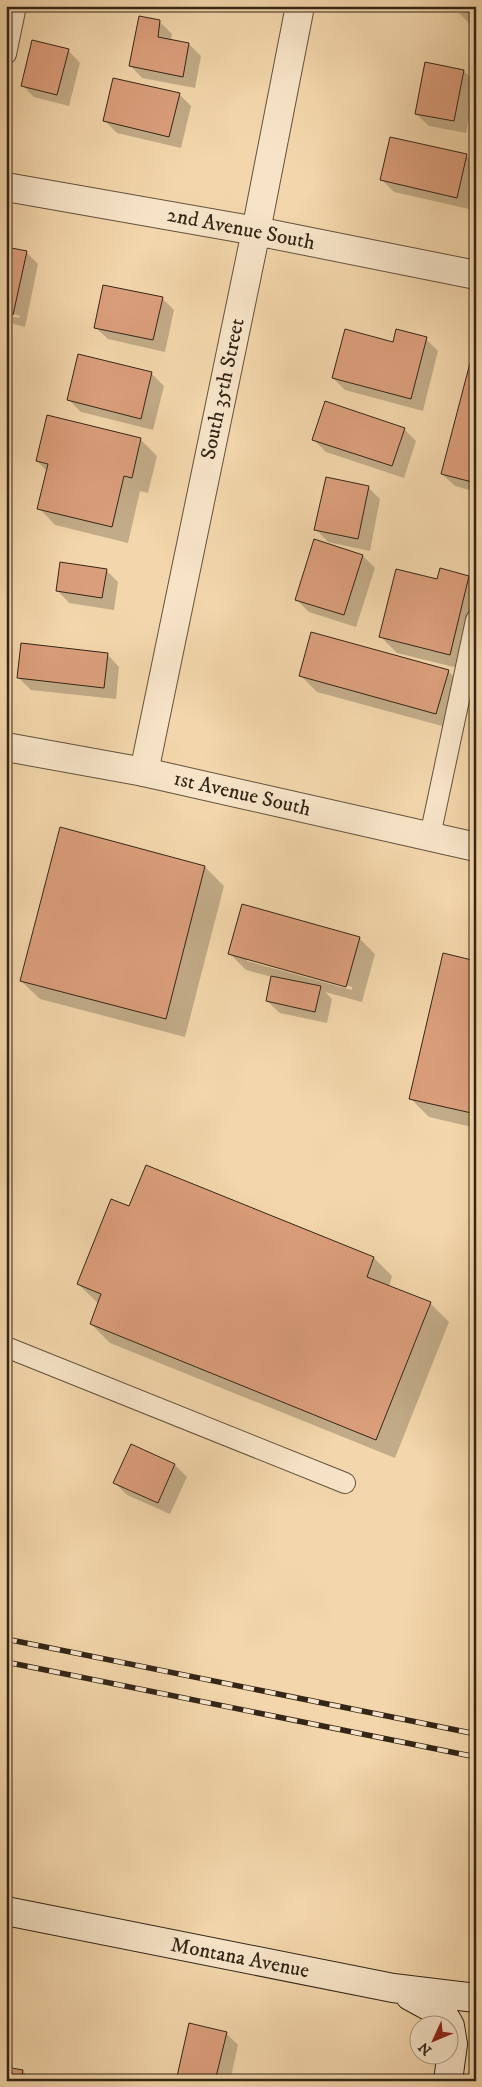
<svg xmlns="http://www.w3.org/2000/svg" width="482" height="2087" font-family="'IM FELL DW Pica',serif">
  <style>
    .shadow { fill: #0003; fill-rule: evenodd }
    .building { fill: #db9e7b; stroke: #332617 }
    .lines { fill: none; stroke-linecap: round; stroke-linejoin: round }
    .service-casing { stroke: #63523c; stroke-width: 22 }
    .minor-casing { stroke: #63523c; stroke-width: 30 }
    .tertiary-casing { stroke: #63523c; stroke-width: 30 }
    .secondary-casing { stroke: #332617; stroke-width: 30 }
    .service { stroke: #f7e4c8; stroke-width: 20 }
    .minor { stroke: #f7e4c8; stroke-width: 28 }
    .tertiary { stroke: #f7e4c8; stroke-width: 28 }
    .secondary { stroke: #f7e4c8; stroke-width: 28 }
    .rail-casing { stroke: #332617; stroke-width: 5.5 }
    .rail { stroke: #f7e4c8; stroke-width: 4; stroke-dasharray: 11; stroke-linecap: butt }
    .labels { text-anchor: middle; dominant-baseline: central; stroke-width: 5; stroke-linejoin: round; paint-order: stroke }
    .street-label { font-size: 21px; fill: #332617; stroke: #f7e4c8 }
  </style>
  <rect width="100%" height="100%" fill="#f3d6ab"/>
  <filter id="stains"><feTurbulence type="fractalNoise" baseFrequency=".004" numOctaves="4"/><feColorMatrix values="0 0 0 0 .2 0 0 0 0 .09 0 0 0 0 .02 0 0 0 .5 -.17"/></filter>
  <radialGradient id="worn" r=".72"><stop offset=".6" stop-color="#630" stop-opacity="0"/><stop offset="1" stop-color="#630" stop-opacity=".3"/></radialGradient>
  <path class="shadow" d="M180,6H201L200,10Z
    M476,6V26L471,25L455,9Z
    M140,17L160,22L172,34L171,40L189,44L201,56L195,88L142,78L130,65Z
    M68,50L80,63L69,106L34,97L22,85Z
    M464,71L476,83L466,133L429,126L416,114Z
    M179,94L191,106L181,148L117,133L105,121Z
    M466,155L476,165V181L469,209L394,192L382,180Z
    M26,252L38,264L25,327L6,322V315L19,318L20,316L6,312Z
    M162,298L174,310L165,352L108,339L95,327Z
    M426,339L438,351L423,411L345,390L333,378L394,343Z
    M79,356L152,374L164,386L153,430L81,412L69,400Z
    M476,366V492L455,486L442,474Z
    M6,407L10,411L6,431Z
    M48,417L141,440L157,456L148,493L140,491L128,543L55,525L39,508L48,472L37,461Z
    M404,429L416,441L404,478L326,452L314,440Z
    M368,487L380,499L370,551L328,542L316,529Z
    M363,556L375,568L356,627L309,612L297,600Z
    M106,570L118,582L114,610L69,603L57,590Z
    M440,570L469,577L476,584V630L466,670L397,653L381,637L438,580Z
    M107,654L119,667L116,699L31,690L18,677Z
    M448,671L464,687L453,729L317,692L301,676Z
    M205,867L224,886L185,1037L40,999L21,981Z
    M359,938L375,954L362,1002L325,992L332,999L327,1023L280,1013L267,1001L272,977L246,970L230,954ZM247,958L352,987V990L247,961Z
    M476,962V1128L429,1117L410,1098Z
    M130,1208L374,1258L392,1276L389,1287L430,1303L449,1322L395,1458L110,1343L91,1324L99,1304L78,1284Z
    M175,1465L187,1477L170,1514L127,1495L115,1483Z
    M226,2033L238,2045L230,2081H177Z
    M23,2071L32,2081H6Z"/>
  <path class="building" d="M454,6H476V14L454,9Z
    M139,16L160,20L158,37L189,43L183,77L129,66Z
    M32,40L69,49L57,95L21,86Z
    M425,62L464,70L454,121L415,114Z
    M113,78L180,93L169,137L103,121Z
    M390,137L467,154L457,198L380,180Z
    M6,247L27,251L13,315L6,314Z
    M103,285L163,297L153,340L94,328Z
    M345,329L393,342L396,329L427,337L411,399L332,378Z
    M78,354L152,372L141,419L67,400Z
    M470,363L476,365V483L441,474Z
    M325,401L405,428L392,466L312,440Z
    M47,415L141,438L132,478L124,476L112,527L37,509L48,464L36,461Z
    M326,477L369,486L358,539L314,530Z
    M314,539L363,555L344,615L295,600Z
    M60,562L107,569L102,598L56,591Z
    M440,568L469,576L450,655L379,637L396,569L437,579Z
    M311,632L449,670L436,714L299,676Z
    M21,643L108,653L104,688L17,678Z
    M60,827L205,866L166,1019L20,981Z
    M242,904L360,937L346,987L228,954Z
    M443,953L476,961V1114L409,1099Z
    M271,976L321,986L315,1012L266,1001Z
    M146,1165L374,1257L367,1277L431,1302L376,1440L90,1324L101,1294L77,1284L111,1199L129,1206Z
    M131,1444L175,1464L158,1503L113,1483Z
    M189,2023L227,2032L215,2081H176Z
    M6,2067L23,2070L21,2081H6Z"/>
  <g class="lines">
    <defs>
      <path id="service" d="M6,54L16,6
        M430,836L476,620
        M6,1347L345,1483"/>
      <path id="minor" d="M6,187L256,231L476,275
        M144,772L256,231L300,6"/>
      <path id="tertiary" d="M6,747L144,772L476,847"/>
      <path id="secondary" d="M6,1911L393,1988L476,1998
        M410,1996L443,2014L449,2024
        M448,2081L453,2044L450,2026"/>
    </defs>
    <use href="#service" class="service-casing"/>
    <use href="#minor" class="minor-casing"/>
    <use href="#tertiary" class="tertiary-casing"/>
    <use href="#secondary" class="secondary-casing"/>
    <use href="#service" class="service"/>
    <use href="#minor" class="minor"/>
    <use href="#tertiary" class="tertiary"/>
    <use href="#secondary" class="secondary"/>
    <defs>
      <path id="rail" d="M6,1639L476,1734
        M6,1662L476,1757"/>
    </defs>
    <use href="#rail" class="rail-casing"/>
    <use href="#rail" class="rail"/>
  </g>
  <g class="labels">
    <g class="street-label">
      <text transform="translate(241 229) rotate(11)">2nd Avenue South</text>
      <text transform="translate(223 389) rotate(-78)">South 35th Street</text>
      <text transform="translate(242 794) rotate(13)">1st Avenue South</text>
      <text transform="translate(240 1958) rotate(11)">Montana Avenue</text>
    </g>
  </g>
  <rect width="482" height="2087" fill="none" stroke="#f3d6ab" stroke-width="25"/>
  <rect x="8" y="8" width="467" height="2072" fill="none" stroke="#332617" stroke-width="2.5"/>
  <rect x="12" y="12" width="457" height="2062" fill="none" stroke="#332617"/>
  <g transform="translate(434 2040) rotate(226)"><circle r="24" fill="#f7e4c8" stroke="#a99881"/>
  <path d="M0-4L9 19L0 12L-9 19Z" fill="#8f2418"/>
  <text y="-8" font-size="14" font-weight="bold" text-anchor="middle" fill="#332617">N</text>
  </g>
  <rect width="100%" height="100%" filter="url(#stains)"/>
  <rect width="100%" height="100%" fill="url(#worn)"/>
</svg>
